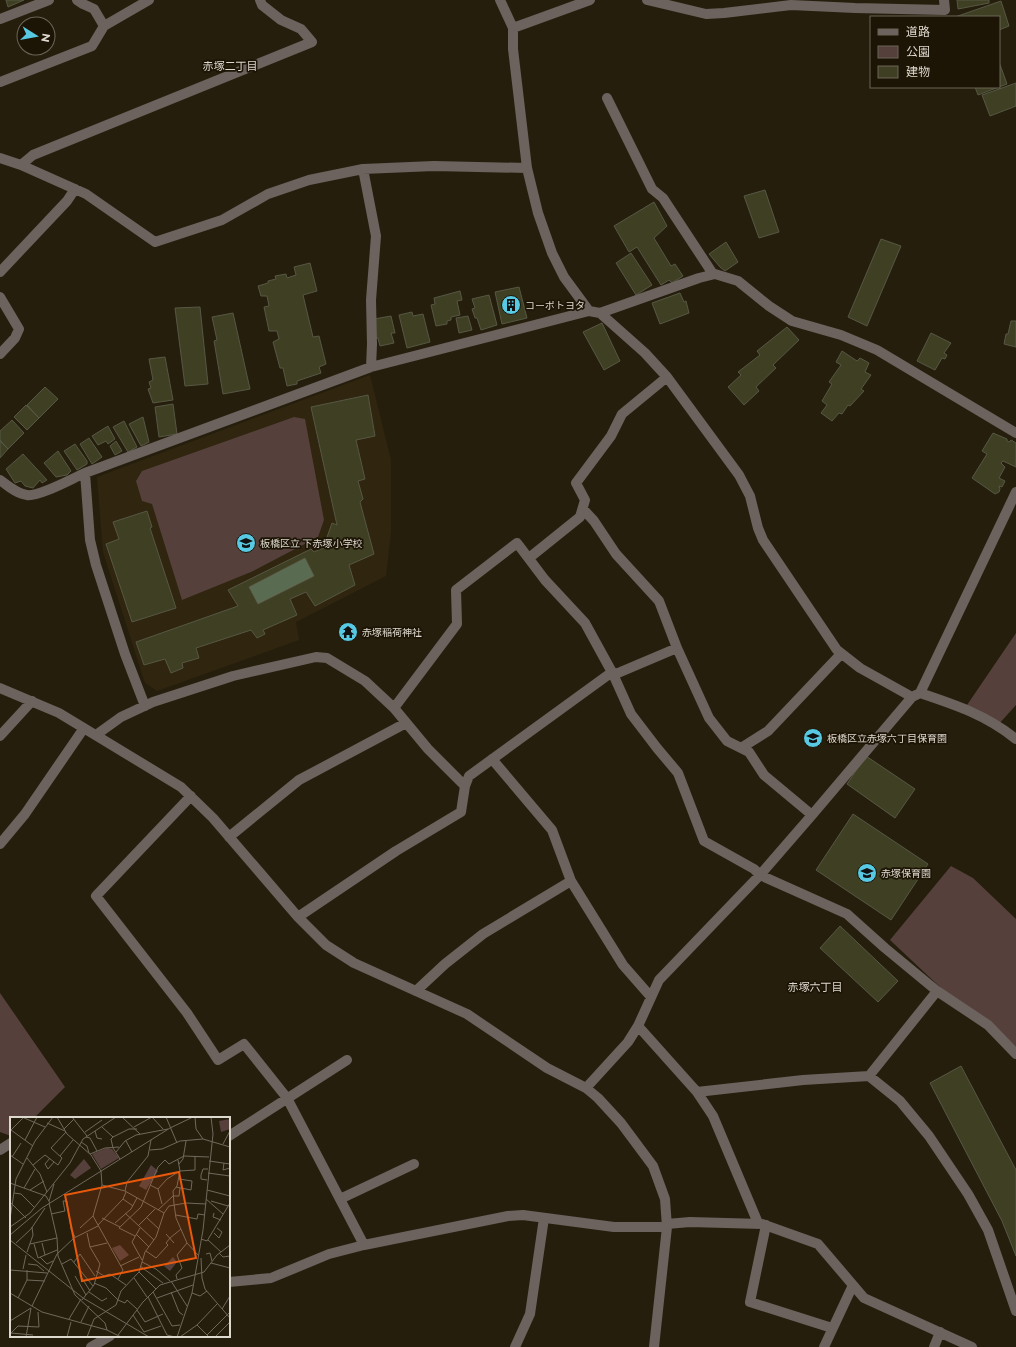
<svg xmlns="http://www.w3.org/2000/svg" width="1016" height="1347" font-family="Montserrat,'Noto Sans JP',sans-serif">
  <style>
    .built { fill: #30250e }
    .green { fill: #55403c }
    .water { fill: #596b51; stroke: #818c77 }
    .building { fill: #3f4023; stroke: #565744; fill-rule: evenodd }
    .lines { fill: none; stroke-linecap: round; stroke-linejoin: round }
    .minor { stroke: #6c635e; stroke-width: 10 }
    .labels { text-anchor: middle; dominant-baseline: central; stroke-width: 3.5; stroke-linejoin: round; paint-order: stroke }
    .poi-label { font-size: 10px; fill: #ded9cf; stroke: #1c1405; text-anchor: start }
    .neighbourhood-label { font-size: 11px; fill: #ded9cf; stroke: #1c1405 }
    .inset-road { fill: none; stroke: #70695b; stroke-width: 1 }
    .view { fill: #e8590c; fill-opacity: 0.15; stroke: #e8590c; stroke-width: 2 }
    .inset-edge { fill: none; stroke: #ded9cf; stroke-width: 2 }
  </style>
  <rect width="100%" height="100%" fill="#261e0d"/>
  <path class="built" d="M370,375L391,460V533L386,576L296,622L299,640L157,691L145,683L103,552L97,477Z"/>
  <path class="green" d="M294,417L305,419L324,520L318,537L251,572L182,600L152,504L142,501L136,481L142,471Z
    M1016,633V705L998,725L965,708Z
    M951,866L973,878L1016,919V1048L941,988L890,940Z
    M0,993L65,1087L34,1118H11V1136L0,1132Z"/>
  <path class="water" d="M305,558L314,576L258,604L249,587Z"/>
  <path class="building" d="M6,0H24L8,7Z
    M957,0H989V3L958,9Z
    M1001,1L1009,26L999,30V17H955Z
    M999,62L1007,84L999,87Z
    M1016,83V106L990,116L982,95Z
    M975,87H999L978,95Z
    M765,190L779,232L759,238L744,196Z
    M654,202L667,226L654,238L671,266L675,264L683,276L672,283L669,280L661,285L637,247L629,252L614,226Z
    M881,239L901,246L867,326L848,317Z
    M726,242L738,262L725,271L720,267L709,254Z
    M631,253L652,285L636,295L616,263Z
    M310,263L317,291L303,295L313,337L319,336L326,364L319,367L321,373L297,381V384L287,386L283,368H280L273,342L279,339L277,331H269L264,307L269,306L267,296H261L258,286L268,283V281L276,279L275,276L286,274L287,278L296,275L294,267Z
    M519,287L527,318L502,324L495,292Z
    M460,291L462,300L457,301L460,315L451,317V320L447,321V324L436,326L431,305L435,304L434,298Z
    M680,293L684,302L686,301L689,313L660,324L652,303Z
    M489,295L497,325L481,330L477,318H475L472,309L475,308L472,299Z
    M200,307L208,384L185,386L175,308Z
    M412,312L413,316L423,314L430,342L407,348L399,315Z
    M233,313L250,389L223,394L214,341L217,340L212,317Z
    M391,316L395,333H391L394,343L380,346L378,338H375L374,319Z
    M468,316L472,330L459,333L456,318Z
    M1011,321H1016V347L1004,344L1006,334H1008Z
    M602,323L620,361L604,370L583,332Z
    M787,327L799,340L773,365L776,368L756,387L759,391L744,405L728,387L741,375L738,372L760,355L757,351Z
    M931,333L951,343L944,353L947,355L945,359L942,358L935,370L917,361Z
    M842,351L857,361L860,358L869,363L865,372L871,375L861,389L864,391L850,406L848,405L842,414L839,413L832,421L821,413L827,405L822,401L832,384L829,382L841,365L836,362Z
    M165,357L173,400L153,403L148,389L151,388L149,382L153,380L149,359Z
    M45,387L58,399L39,418L27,405Z
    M368,395L375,436L356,440L365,479L358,481L363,499L360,502L374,554L349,565L355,585L315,606L306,592L290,599L297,615L263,630L265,634L257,638L251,630L196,648L199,658L182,663L183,668L171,673L165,659L144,665L136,642L238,606L228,590L311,549L314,552L328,546L325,543L332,523L337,525L311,407ZM305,558L314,576L258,604L249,587Z
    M173,404L177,434L159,437L155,407Z
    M26,405L39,418L27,430L14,417Z
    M143,417L149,442L141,446L129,424Z
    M12,420L24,433L8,449L0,440V431Z
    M124,421L137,447L128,452L113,427Z
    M108,426L115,439L108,444L106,441L98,445L92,436Z
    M993,433L1007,439V441L1009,442L1011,440L1016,443V467L1003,461L1001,463L1005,467L999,478L1005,481L1002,487L999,486L1000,489L999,492L995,494L972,478L987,454L982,451Z
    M89,438L102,457L92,464L80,444Z
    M0,441L8,449L0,458Z
    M116,441L122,451L115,455L110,446Z
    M75,444L87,461V464L77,470L64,451Z
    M58,451L71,471L67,475L56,477L44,463Z
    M23,454L47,480L42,483L40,480L33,488L25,486L21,481L15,483L6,469Z
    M147,511L152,527L150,528L176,608L132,622L106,544L119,539L113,522Z
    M866,756L915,789L895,818L847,784Z
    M853,814L928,864L891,920L816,870Z
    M840,926L898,981L878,1002L820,948Z
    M961,1066L1016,1170V1256L1002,1221L930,1083Z"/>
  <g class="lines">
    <path class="minor" d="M77,0L83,4L94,9L104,26
      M500,0L513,28V49L527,168L538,213L552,253L564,277L589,311
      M647,0L706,14L724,13L791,5L855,8L945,10L944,0
      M0,19L49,0
      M513,28L590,0
      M0,82L92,46L104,26L149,0
      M607,98L652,189L663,198L713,274
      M0,158L21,165L86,194L155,242L222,220L268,194L309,180L363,169L434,166L527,168
      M21,165L33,155L312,42L301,29L281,20L262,5L260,0
      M363,169L376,236L371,300L372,344L371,367
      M0,272L67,201L75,189
      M0,297L19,329L15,338L0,354
      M600,313L645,353L667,377L739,475L750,496L758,528L763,540L837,650L860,668L912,697
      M85,473L90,540L96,565L125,654L145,706
      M0,480C8,486 17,494 27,495C39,497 73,478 85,473L371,367L589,311L600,313L699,278L715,274L738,281L769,306L792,321L841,335L877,350L1016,433
      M583,509L594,521L616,554L659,601L677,648L709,718L727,741L749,752L764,775L812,815
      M529,558L580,517L585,500L576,483L611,436L622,414L667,377
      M0,688L59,713L181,787L213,818L298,917L326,945L354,963L467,1014L547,1068L586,1088L598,1098L621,1123L653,1166L665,1199L667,1227L654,1347
      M920,693C956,705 986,715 1016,739
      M394,708L457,624L456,590L517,543L545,580L585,623L613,674L631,714L657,748L678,773L704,841L754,869L760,875L847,914L885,948L937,991L988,1025L1016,1054
      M96,735L121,717L153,702L233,676L316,657L327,658L365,681L394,708L428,749L465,786
      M0,736L32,701
      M741,748L768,731L841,654
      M492,759L552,830L571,881L623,965L651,997
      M191,796L96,896L187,1013L218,1060L244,1044L287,1098L364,1245
      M229,837L299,780L406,723
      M0,844L25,814L84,728
      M298,917L396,851L461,812L465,786L469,776L608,675L618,673L677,648
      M416,991L445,964L483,934L571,881
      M638,1026L697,1092L713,1116L758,1223
      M869,1076L900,1101L929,1136L968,1194L988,1230L1016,1311
      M586,1088L628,1042L638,1026L659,980L760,875L812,815L912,697L920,693L1016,492
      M697,1092L803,1080L869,1076L937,991
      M229,1136L347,1060
      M0,1150L11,1143
      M340,1199L414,1164
      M667,1224L690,1222L762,1224L818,1244L864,1298L972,1347
      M766,1225L750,1302L832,1328
      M229,1282L271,1278L329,1254L364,1245L508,1216L523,1215L614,1227H667
      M91,1347L110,1336
      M515,1347L530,1314L544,1218
      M824,1347L853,1285
      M934,1347L940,1332"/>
  </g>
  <defs>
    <symbol id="building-disc" viewBox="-11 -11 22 22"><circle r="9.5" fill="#58c9e3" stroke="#1c1405"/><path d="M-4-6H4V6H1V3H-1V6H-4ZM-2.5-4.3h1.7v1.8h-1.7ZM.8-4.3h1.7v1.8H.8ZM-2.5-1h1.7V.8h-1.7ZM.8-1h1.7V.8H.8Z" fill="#111"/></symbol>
    <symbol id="school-disc" viewBox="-11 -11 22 22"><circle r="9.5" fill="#58c9e3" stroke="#1c1405"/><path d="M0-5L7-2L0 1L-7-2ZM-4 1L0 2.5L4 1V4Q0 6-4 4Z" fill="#111"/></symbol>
    <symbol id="temple-disc" viewBox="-11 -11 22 22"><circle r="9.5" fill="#58c9e3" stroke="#1c1405"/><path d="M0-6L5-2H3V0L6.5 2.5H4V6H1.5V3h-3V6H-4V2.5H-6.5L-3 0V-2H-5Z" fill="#111"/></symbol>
  </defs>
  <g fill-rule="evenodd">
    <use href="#building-disc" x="500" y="294" width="22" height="22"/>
    <use href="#school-disc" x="235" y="532" width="22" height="22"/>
    <use href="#temple-disc" x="337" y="621" width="22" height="22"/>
    <use href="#school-disc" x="802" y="727" width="22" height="22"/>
    <use href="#school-disc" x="856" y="862" width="22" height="22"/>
  </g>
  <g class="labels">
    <g class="poi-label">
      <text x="525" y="305">コーポトヨタ</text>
      <text x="260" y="543">板橋区立 下赤塚小学校</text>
      <text x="362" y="632">赤塚稲荷神社</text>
      <text x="827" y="738">板橋区立赤塚六丁目保育園</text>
      <text x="881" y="873">赤塚保育園</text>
    </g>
    <g class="neighbourhood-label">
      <text x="230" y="66">赤塚二丁目</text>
      <text x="815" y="987">赤塚六丁目</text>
    </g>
  </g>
  <g transform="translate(10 1117)">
    <rect width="220" height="220" fill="#261e0d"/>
    <path d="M220,2V12L211,15L209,4ZM97,31L102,32L109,41L91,52L82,37ZM74,42L81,51L65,62L60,58ZM141,48L148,54L136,73L129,69ZM110,128L119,138L110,144L102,131ZM163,140L167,145L160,154L154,149Z" fill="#55403c"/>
    <path class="inset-road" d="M12,0L35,10M47,0L57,17L81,38L91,54L92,68L83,99L113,153L108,162M62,0L77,19M112,0L130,17M142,0L153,12M156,0L167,26M185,0L186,12L193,22M37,6L55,14M92,10L103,20L119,12H127M124,10L142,0M54,12L64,2M1,13L23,29M1,13L14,0M85,14L87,21L92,22M75,15L92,3M76,20L80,21L87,34M103,20L101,22L103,31L110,42M15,23L27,0M116,24L122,35M71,25L77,29L79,36M213,27L220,14M140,33L152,32L170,24L193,22L220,30M106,35L115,24L126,18L158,12M80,37L95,31L109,30M0,38L13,47M50,39L63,23M2,40L11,26M17,41L30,57L37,75M40,41L35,47L38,52L44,45M199,44L220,47M214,46L213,53L220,51M169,47L173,42L176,24M23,48L35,38L48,48L52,41L41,31L56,15M198,56L220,59M197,63L191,62V58L193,52H198M0,66L36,79L40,86M92,68L115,74L154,96M140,68L148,72L152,87M166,70L181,73L182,64L169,62M14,71L25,52M148,72L157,62L170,54L185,53V40M20,73L34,64M197,73L220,79V83M115,74L117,65L138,39L141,23M4,76L11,77L24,90M163,79H169L170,71M113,82L123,89M196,82L213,97M39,84L44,67M53,84H57L61,112L65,120M201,84L218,89M0,85L16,101M39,86L47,121L48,139L65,178L95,206L97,213M164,87L166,101L177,126L188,138M164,87L163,74L167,69L170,54L168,43M148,93L163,79M115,96L144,123M204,96L203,100L211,103M41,97L55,94L53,84M166,98L187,102L188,97L195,98M92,101L110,110M137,101L149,112M0,102L6,62L25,24L43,0M105,106L121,92L127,81M88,108L113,82L116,75M128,109L145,92M0,110L20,96L60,46L73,22L106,0M70,111L83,99M130,111L122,125L132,143M204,116L209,121L212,115L207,111M126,117L139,130M156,117L164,126M0,118L32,91L160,11L183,0M125,119L109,111L131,90L148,50L155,43L159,47L174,39L199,40M191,122L197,124L220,86M0,123L73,181L139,220M198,123L211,135M6,126L21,112L35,91M32,126L35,138M20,127L47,121M24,127L28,141L47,133M80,130L97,126M136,134L146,141L158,128L156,126L160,121L171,112M17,135L23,118L22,110M209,136L213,140L220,139M196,137L200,136L202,144M30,140L37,147L43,144M191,141L192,161L195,172L220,201M64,145L70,137L85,159M132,145L146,152L160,164M201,146L220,151M18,147L27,148L34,154M52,147L61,142L83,169M110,149L129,140M130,149L153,166M13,152L16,138M0,153L37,156M86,154L94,159L100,157L116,168M129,155L146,172M70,158L80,174M65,159L76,178M124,161L137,180M167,162L166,158L172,151L167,138L177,126M17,163L35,164M161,164L177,189M84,166L96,171L108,183L115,186L117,183L127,192M79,175L92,184L97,181M143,175L162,209L170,208M161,175L169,195L173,198M0,176L32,195L97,213L111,220M182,176L190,179L197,174M138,180L157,218L165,220M8,181L17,163V153M147,181L183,168M72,183L84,168L90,147L80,130L77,116M22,189L47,137L64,121L88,109M212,192L220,179M127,193L135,205L153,197M123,198L134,215L151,209M59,202L71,182M0,204L21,191M71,205L79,189M187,208L199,220M1,216L8,209L29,210L28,195M1,216L23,218M108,218L133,185L150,168L194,155L207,138L220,128M197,218L220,195M16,220L21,191M57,220L61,205M58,220H73M77,220L84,202L106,188L111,174L129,155L135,135L146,120L154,96L159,89L176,86L196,87M167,220L182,176L193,113L203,17L201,0M170,220L187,208L207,187M205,220L220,205"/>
    <path class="view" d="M169,55L186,141L72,164L55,78Z"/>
    <rect width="220" height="220" class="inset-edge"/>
  </g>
  <rect x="870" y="16" width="130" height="72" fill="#1c1405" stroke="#6a6356"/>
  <rect x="878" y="29" width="20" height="6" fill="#6c635e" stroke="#6a6356"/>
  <text x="906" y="36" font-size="12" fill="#ded9cf">道路</text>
  <rect x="878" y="46" width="20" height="12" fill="#55403c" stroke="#6a6356"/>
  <text x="906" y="56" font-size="12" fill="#ded9cf">公園</text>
  <rect x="878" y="66" width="20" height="12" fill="#3f4023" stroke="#6a6356"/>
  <text x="906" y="76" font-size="12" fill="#ded9cf">建物</text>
  <g transform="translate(36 36) rotate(101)"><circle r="19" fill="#1c1405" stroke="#6a6356"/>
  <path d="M0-3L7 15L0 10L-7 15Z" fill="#58c9e3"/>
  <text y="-6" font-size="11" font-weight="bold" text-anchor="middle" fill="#ded9cf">N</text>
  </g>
</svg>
